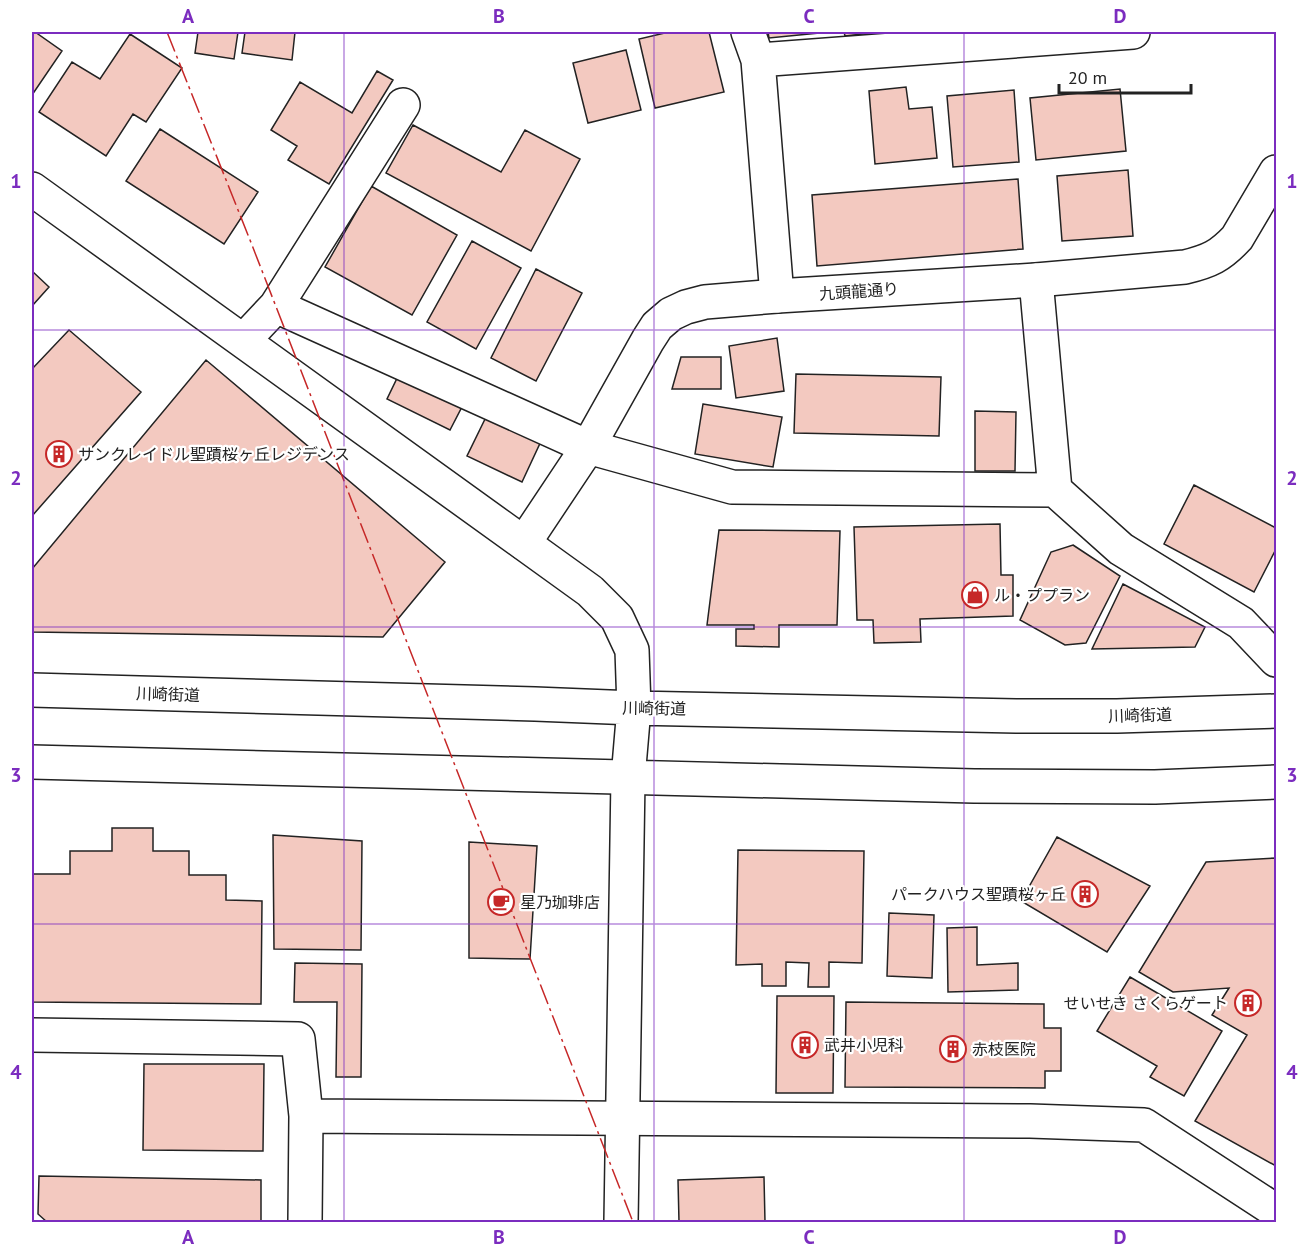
<svg xmlns="http://www.w3.org/2000/svg" width="1308" height="1254" font-family="'PT Sans','Noto Sans JP',sans-serif">
  <style>
    .building { fill: #f3c9c0; stroke: #222; stroke-width: 1.5 }
    .lines { fill: none; stroke-linecap: round; stroke-linejoin: round }
    .street-casing { stroke: #222; stroke-width: 36 }
    .secondary-casing { stroke: #222; stroke-width: 36 }
    .primary-casing { stroke: #222; stroke-width: 36 }
    .street { stroke: #fff; stroke-width: 33 }
    .secondary { stroke: #fff; stroke-width: 33 }
    .primary { stroke: #fff; stroke-width: 33 }
    .power { stroke: #c62828; stroke-width: 1.5; stroke-dasharray: 21 4.5 3 4.5; stroke-linecap: butt }
    .grid { fill: none; stroke: #7b2cbf; stroke-width: 1.5; stroke-opacity: 0.55 }
    .labels { text-anchor: middle; dominant-baseline: central; stroke-width: 4.5; stroke-linejoin: round; paint-order: stroke }
    .street-label { font-size: 16px; fill: #222; stroke: #fff }
    .poi-label { font-size: 16px; fill: #222; stroke: #fff; text-anchor: start }
    .neatline { fill: none; stroke: #7b2cbf; stroke-width: 2 }
    .grid-label { font-size: 20px; text-anchor: middle; font-weight: bold; fill: #7b2cbf }
  </style>
  <rect width="100%" height="100%" fill="#fff"/>
  <path class="building" d="M32,32H35L62,51L32,95Z
    M198,32H238L234,59L195,53Z
    M245,32H295L292,60L242,53Z
    M669,32H709L724,92L655,108L639,39Z
    M768,32H819V33L769,38Z
    M844,32H880L845,36Z
    M130,34L182,68L146,122L133,114L106,156L39,112L72,62L100,79Z
    M626,50L641,110L588,123L573,63Z
    M377,71L393,80L329,184L288,160L297,146L271,130L300,82L352,113Z
    M906,87L909,109L932,107L937,158L875,164L869,91Z
    M1120,89L1126,151L1036,160L1030,98Z
    M1014,90L1019,162L953,167L947,96Z
    M413,125L501,172L525,130L580,159L531,251L386,173Z
    M160,129L258,192L224,244L126,181Z
    M1128,170L1133,236L1062,241L1057,176Z
    M1018,179L1023,249L817,266L812,195Z
    M371,186L457,235L412,315L325,267Z
    M472,241L521,268L476,349L427,322Z
    M536,269L582,293L536,381L491,358Z
    M32,271L49,287L32,306Z
    M69,330L141,392L32,516V369Z
    M777,338L784,391L736,398L729,346Z
    M681,357H721V389H672Z
    M206,360L445,562L383,637L32,632V569Z
    M402,368L466,399L450,430L387,399Z
    M796,374L941,377L939,436L794,433Z
    M703,404L782,417L773,467L695,454Z
    M975,411L1016,412L1015,471H975Z
    M488,413L542,439L522,482L467,456Z
    M1194,485L1276,528V549L1254,592L1164,544Z
    M1000,524L1001,575H1013V616L920,619L921,642L874,643L873,620H857L854,527Z
    M719,530L840,531L837,625H779V647L736,646V629H754V625H707Z
    M1073,545L1120,576L1086,643L1065,645L1020,620L1051,552Z
    M1123,584L1205,627L1195,647L1092,649Z
    M112,828H153V851H189V875H226V900L262,901L261,1004L32,1002V874H70V851H112Z
    M273,835L362,841L361,950L274,949Z
    M1057,837L1150,886L1107,952L1021,901Z
    M469,842L537,846L530,959L469,958Z
    M738,850L864,851L862,963L829,962V987H808L809,963L786,962V986H762V964L736,965Z
    M1276,858V1166L1195,1121L1247,1035L1212,1015L1229,988L1173,992L1139,972L1206,862Z
    M889,913L934,915L932,978L887,976Z
    M977,927V965L1018,963V990L948,992L947,928Z
    M295,963L362,964L361,1077H336L337,1002H294Z
    M1130,977L1222,1031L1184,1096L1150,1077L1157,1066L1097,1031Z
    M777,996H834L833,1093H776Z
    M846,1002L1044,1004V1028H1061V1071H1045V1088L845,1087Z
    M144,1064H264L263,1151L143,1150Z
    M39,1176L261,1180V1222H47L38,1214Z
    M764,1177L765,1222H679L678,1180Z"/>
  <g class="lines">
    <defs>
      <path id="street" d="M748,32L758,60L777,296
        M758,60L1133,32
        M1036,280L1055,490L1121,549L1241,623L1276,660
        M276,306L588,447L732,487L1055,490
        M244,340L276,306L403,105
        M32,1035L298,1039L306,1116L1030,1121L1144,1125L1276,1211
        M305,1222L306,1116"/>
      <path id="secondary" d="M524,543L588,447L648,340L657,326L671,314L686,307L705,302L777,296L1036,280L1185,267C1210,261 1220,256 1237,238L1276,172
        M621,1222L628,778"/>
      <path id="primary" d="M32,189L590,591L617,618L632,650L634,708L628,778
        M32,690L535,704L634,708L1016,716H1117L1276,711
        M32,762L974,786L1155,787L1276,782"/>
    </defs>
    <use href="#street" class="street-casing"/>
    <use href="#secondary" class="secondary-casing"/>
    <use href="#primary" class="primary-casing"/>
    <use href="#street" class="street"/>
    <use href="#secondary" class="secondary"/>
    <use href="#primary" class="primary"/>
    <path class="power" d="M167,32L250,240L633,1222"/>
  </g>
  <path class="grid" d="M344,32V1222M654,32V1222M964,32V1222M32,330H1276M32,627H1276M32,924H1276"/>
  <defs>
    <symbol id="building-ring" viewBox="-11 -11 22 22"><circle r="9.5" fill="#fff" stroke="#c62828" stroke-width="1.5"/><path d="M-4-6H4V6H1V3H-1V6H-4ZM-2.5-4.3h1.7v1.8h-1.7ZM.8-4.3h1.7v1.8H.8ZM-2.5-1h1.7V.8h-1.7ZM.8-1h1.7V.8H.8Z" fill="#c62828"/></symbol>
    <symbol id="shop-ring" viewBox="-11 -11 22 22"><circle r="9.5" fill="#fff" stroke="#c62828" stroke-width="1.5"/><path d="M-5-2.5h2.3a2.7 3.5 0 0 1 5.4 0H5L5.5 6h-11ZM-1.5-2.5h3a1.5 2.3 0 0 0-3 0Z" fill="#c62828"/></symbol>
    <symbol id="cafe-ring" viewBox="-11 -11 22 22"><circle r="9.5" fill="#fff" stroke="#c62828" stroke-width="1.5"/><path d="M-5.5-4.5H6V0H3Q3 3.5 0 3.5H-2.5Q-5.5 3.5-5.5 0ZM3-3.2v2h1.7v-2ZM-6 4.5H4V6H-6Z" fill="#c62828"/></symbol>
  </defs>
  <g fill-rule="evenodd">
    <use href="#building-ring" x="44" y="439" width="30" height="30"/>
    <use href="#shop-ring" x="960" y="580" width="30" height="30"/>
    <use href="#building-ring" x="1070" y="879" width="30" height="30"/>
    <use href="#cafe-ring" x="486" y="887" width="30" height="30"/>
    <use href="#building-ring" x="1233" y="988" width="30" height="30"/>
    <use href="#building-ring" x="790" y="1030" width="30" height="30"/>
    <use href="#building-ring" x="938" y="1034" width="30" height="30"/>
  </g>
  <g class="labels">
    <g class="street-label">
      <text transform="translate(859 291) rotate(-4)">九頭龍通り</text>
      <text transform="translate(168 694) rotate(2)">川崎街道</text>
      <text transform="translate(654 708) rotate(1)">川崎街道</text>
      <text transform="translate(1140 715) rotate(-2)">川崎街道</text>
    </g>
    <g class="poi-label">
      <text x="78" y="454">サンクレイドル聖蹟桜ヶ丘レジデンス</text>
      <text x="994" y="595">ル・ププラン</text>
      <text x="1066" y="894" text-anchor="end">パークハウス聖蹟桜ヶ丘</text>
      <text x="520" y="902">星乃珈琲店</text>
      <text x="1228" y="1003" text-anchor="end">せいせき さくらゲート</text>
      <text x="824" y="1045">武井小児科</text>
      <text x="972" y="1049">赤枝医院</text>
    </g>
  </g>
  <rect width="1308" height="1254" fill="none" stroke="#ffffff" stroke-width="66"/>
  <path d="M1059 84v9h132v-9" fill="none" stroke="#222222" stroke-width="3"/>
  <text x="1068" y="84" font-size="18" fill="#222222" stroke="#ffffff" stroke-width="4.5" paint-order="stroke">20 m</text>
  <rect x="33" y="33" width="1242" height="1188" class="neatline"/>
  <g class="grid-label">
    <text x="188" y="23">A</text>
    <text x="499" y="23">B</text>
    <text x="809" y="23">C</text>
    <text x="1120" y="23">D</text>
    <text x="16" y="188">1</text>
    <text x="1292" y="188">1</text>
    <text x="16" y="485">2</text>
    <text x="1292" y="485">2</text>
    <text x="16" y="782">3</text>
    <text x="1292" y="782">3</text>
    <text x="16" y="1079">4</text>
    <text x="1292" y="1079">4</text>
    <text x="188" y="1244">A</text>
    <text x="499" y="1244">B</text>
    <text x="809" y="1244">C</text>
    <text x="1120" y="1244">D</text>
  </g>
</svg>
